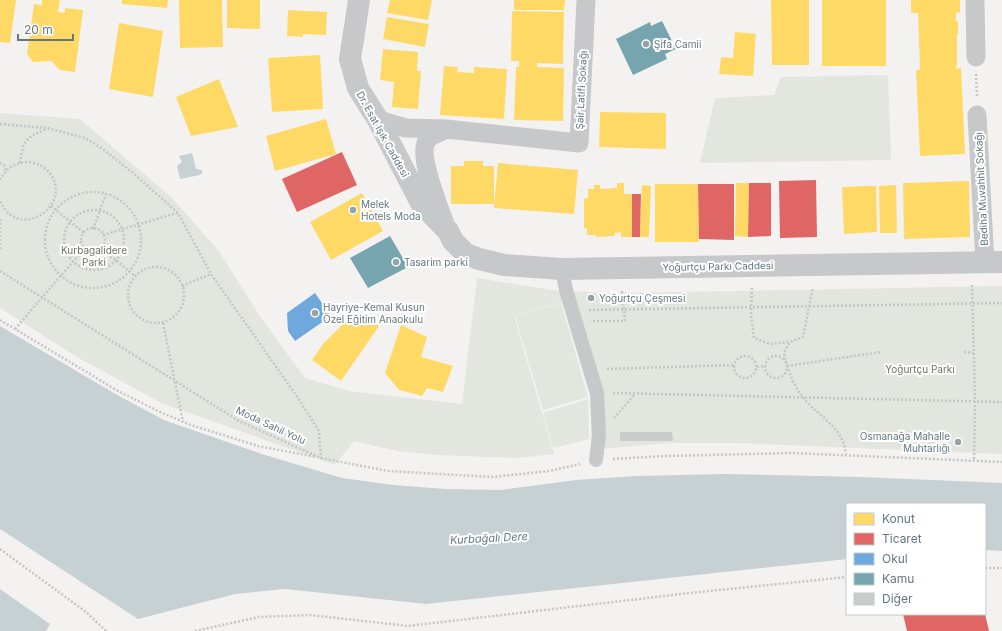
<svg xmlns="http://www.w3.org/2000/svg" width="1002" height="631" font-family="Inter,sans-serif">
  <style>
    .green { fill: #e3e5df }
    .water { fill: #c7d0d2 }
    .homes { fill: #ffd966 }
    .shops { fill: #e06666 }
    .schools { fill: #6fa8dc }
    .public { fill: #76a5af }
    .building { fill: #cacccc }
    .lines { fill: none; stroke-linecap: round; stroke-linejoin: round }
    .path { stroke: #c5c6c6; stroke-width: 2.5; stroke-dasharray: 2 2; stroke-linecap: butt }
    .pedestrian { stroke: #c7c8c9; stroke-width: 14 }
    .minor { stroke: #c7c8c9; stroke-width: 19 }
    .tertiary { stroke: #c7c8c9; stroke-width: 22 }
    .poi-dot { fill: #96a2a7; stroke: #fff; stroke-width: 1.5 }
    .labels { text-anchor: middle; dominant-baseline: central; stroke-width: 4; stroke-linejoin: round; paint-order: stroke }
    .poi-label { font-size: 10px; fill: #64777f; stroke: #fff; text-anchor: start }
    .street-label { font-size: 10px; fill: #64777f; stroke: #fff }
    .park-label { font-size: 10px; fill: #697763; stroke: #fff }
    .water-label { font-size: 11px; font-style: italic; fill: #60797d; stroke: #fff }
  </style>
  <rect width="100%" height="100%" fill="#f3f2f1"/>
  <path class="green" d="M888,75L891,160L700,163L715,98L774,95L781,77Z
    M0,113L80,119L171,197L219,251L259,315L305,378L349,391L462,404L477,278L559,291L622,293L1002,286V454L735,443H667L592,450L590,396L562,302L514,316L554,454L517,458L438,455L397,451L354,441L335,465L161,403L77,357L0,308Z
    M561,303L588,397L543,410L515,316Z
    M588,399L589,439L553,448L543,413Z"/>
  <path class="water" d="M192,153L196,169L202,170V173L200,175L180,179L177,166L182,162L179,156Z
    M0,326L119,396L164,420L265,455L342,478L393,485L445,489L500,490L576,480L636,476L725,474L862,477L1002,483V551L985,550V504H847V559L426,604L285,589L235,594L138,619L0,529Z
    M0,589L50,624L46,631H0Z"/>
  <path class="homes" d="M0,0H16L10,43L0,42Z
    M42,0H60L58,12L65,13V8L83,10L75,72L60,70L51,61L33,62L27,54L34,4L42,5Z
    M122,0H168L167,8L122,4Z
    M179,0H222L223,47L180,48Z
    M227,0H260V29L227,28Z
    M390,0H432L428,20L387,13Z
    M514,0H565L564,10H514Z
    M771,0H809V65H772Z
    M822,0H886V66H822Z
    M911,0H960V12L956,13V21H958V34H957V66H956V69L961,68L965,154L920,156L916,70H920L918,13H911Z
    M288,10L327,12L326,35L303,34V37L287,36Z
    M512,11L564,12L563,64L537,63V67L564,68L563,121L514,120L516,67H519V61H511Z
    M387,17L429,24L425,47L383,39Z
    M119,23L163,31L153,97L109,89Z
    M735,32L756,34L753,76L719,74L721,57L733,58Z
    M383,49L418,52L417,71H421L418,109L392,107L394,82L380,80Z
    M320,55L323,109L272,112L268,58Z
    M444,66L458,67L457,72L474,73V67L507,69L504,119L440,115Z
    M219,79L238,127L191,136L176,97Z
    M600,112L666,113V149L599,147Z
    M326,119L336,154L275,171L266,136Z
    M464,161H483V166H494V204H451V166H464Z
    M498,163L578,170L574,214L494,208Z
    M969,181L970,237L904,239L903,183Z
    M617,183H624V194H632V237H621V232L615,233V236L596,237V235H587V228H584V199L588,198V189H594V185H600V189L617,188Z
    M736,183H749L748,237L735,236Z
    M655,184H698L699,242H655Z
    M642,185L651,186L649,237H640Z
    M896,185L897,233H880L879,186Z
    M865,186H876L877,232L844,234L842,187Z
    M362,193L383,231L331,260L310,222Z
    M364,314L379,326L341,381L312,360L323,344L345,322Z
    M401,325L427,337L421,357L453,366L443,392L427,388L422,396L399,390L385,373Z"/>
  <path class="shops" d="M342,152L357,185L297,212L282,179Z
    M816,180L817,237L780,238L779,181Z
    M749,183H771V236L748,237Z
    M698,184H734V240L699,239Z
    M632,194H641L640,237H632Z
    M903,614H985L989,631H907Z"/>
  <path class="schools" d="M315,293L331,316L295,341L288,331L287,313Z"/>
  <path class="public" d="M662,21L676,49L665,54L667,59L633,75L616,39L650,22L651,26Z
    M390,236L408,267L368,288L350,258Z"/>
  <path class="building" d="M620,432H672L673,441H620Z"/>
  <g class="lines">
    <path class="path" d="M976,74L977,97
      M0,124L47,128L85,138L103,149L133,173L178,213L211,274L298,398L319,431L321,458
      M0,163L4,165L6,171
      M20,163C24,139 24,139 46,129
      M0,180C5,170 14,163 26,162C34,162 42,165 48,171C77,203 19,244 0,201
      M45 240a48 48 0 1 1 96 0a48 48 0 1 1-96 0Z
      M51,206L84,233
      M64 240a30 30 0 1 1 60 0a30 30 0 1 1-60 0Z
      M0,219V250
      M81 240a12 12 0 1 1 24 0a12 12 0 1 1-24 0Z
      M93,229L106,194
      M103,235L177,213
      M100,250L116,260L135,276
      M128 295a28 28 0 1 1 56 0a28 28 0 1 1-56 0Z
      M0,271L239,421L321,458L388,471L492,477L549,471L580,464
      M972,285L975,401L974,461
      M182,286L211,274
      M752,288L751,315L754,338L770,344L789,342L803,337L813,287
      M589,310L1002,303
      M0,320L118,391L160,412L191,425L258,446L316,457
      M593,321H625L622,291
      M163,323L183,422
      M15,329L84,249
      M789,343L784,353C788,370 793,386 805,400C821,418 844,428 846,455
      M964,352L973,353
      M734 367a11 11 0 1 1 22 0a11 11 0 1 1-22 0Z
      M765 367a11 11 0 1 1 22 0a11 11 0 1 1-22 0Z
      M787,366L881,352
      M757,367L765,366
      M607,369L733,365
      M613,393L1002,402
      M614,418L635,394
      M613,459L665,456L792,453L1002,462
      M0,549L86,612L106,631
      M985,568H1002
      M195,631L259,617L310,615L408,626L690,593L847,577"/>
    <path class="pedestrian" d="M562,269L566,290L597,393L599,435L596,460"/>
    <path class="minor" d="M975,0L976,57
      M977,115L985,263
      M378,120L406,128L446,129L579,143L586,0
      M446,129C441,132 433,134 429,138C414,151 442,213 447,230"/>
    <path class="tertiary" d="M359,0L350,59L358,88L378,120L421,203L448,231L453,241L466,254L479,259L504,265L562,269L1002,262"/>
  </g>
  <g class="poi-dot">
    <circle cx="646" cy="44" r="4"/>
    <circle cx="353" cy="210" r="4"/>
    <circle cx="396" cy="262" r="4"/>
    <circle cx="591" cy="298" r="4"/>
    <circle cx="315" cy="313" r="4"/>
    <circle cx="958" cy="442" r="4"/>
  </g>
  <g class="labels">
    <g class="poi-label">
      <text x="654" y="44">Şifa Camii</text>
      <text x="361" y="204">Melek<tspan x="361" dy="12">Hotels Moda</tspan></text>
      <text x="404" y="262">Tasarim parki</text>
      <text x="599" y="298">Yoğurtçu Çeşmesi</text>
      <text x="323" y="307">Hayriye-Kemal Kusun<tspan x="323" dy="12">Özel Eğitim Anaokulu</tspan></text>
      <text x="950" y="436" text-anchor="end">Osmanağa Mahalle<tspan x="950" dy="12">Muhtarlığı</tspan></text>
    </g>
    <g class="street-label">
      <text transform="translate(581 90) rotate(-87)">Şair Latifi Sokağı</text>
      <text transform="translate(383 134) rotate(61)">Dr. Esat Işık Caddesi</text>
      <text transform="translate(981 189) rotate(-93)">Bediha Muvahhit Sokağı</text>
      <text transform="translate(718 266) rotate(-1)">Yoğurtçu Parkı Caddesi</text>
      <text transform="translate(271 425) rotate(25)">Moda Sahil Yolu</text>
    </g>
    <g class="park-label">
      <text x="94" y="250">Kurbagalidere<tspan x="94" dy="12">Parki</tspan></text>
      <text x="920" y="369">Yoğurtçu Parkı</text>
    </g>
    <g class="water-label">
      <text transform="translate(489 538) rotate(-3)">Kurbağalı Dere</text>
    </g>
  </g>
  <rect x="846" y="503" width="140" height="112" fill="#ffffff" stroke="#c1c9cc"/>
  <rect x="854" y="513" width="20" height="12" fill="#ffd966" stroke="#c1c9cc"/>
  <text x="882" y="523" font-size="12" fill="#64777f">Konut</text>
  <rect x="854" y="533" width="20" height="12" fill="#e06666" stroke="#c1c9cc"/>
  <text x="882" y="543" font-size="12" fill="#64777f">Ticaret</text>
  <rect x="854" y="553" width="20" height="12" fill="#6fa8dc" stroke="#c1c9cc"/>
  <text x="882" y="563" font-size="12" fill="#64777f">Okul</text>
  <rect x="854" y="573" width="20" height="12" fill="#76a5af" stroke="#c1c9cc"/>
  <text x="882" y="583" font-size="12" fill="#64777f">Kamu</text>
  <rect x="854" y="593" width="20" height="12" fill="#cacccc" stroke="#c1c9cc"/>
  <text x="882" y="603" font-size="12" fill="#64777f">Diğer</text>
  <path d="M18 34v6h55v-6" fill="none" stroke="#64777f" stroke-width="2"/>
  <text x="24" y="34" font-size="12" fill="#64777f" stroke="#ffffff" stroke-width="3" paint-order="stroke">20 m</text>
</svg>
